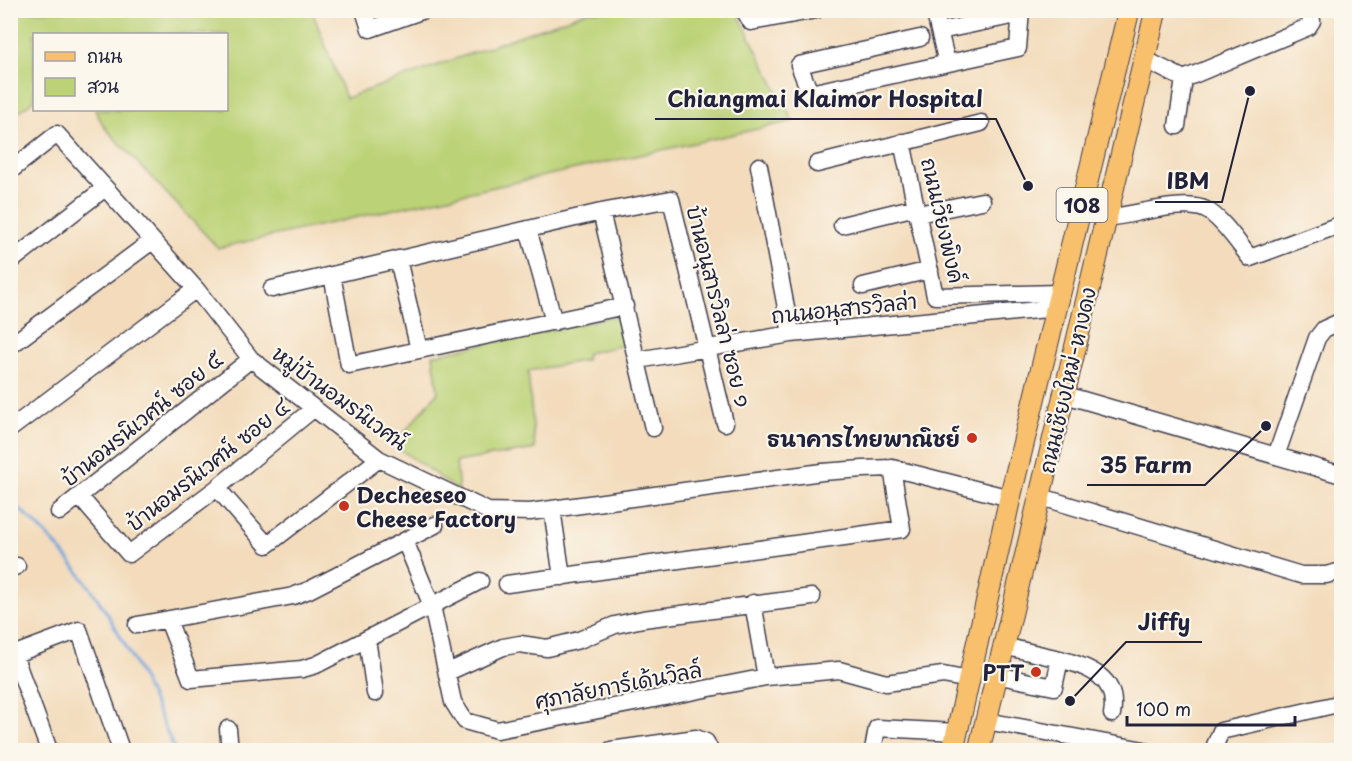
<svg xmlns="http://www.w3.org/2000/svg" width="1352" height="761" font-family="'Playpen Sans','Playpen Sans Thai',sans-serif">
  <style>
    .green { fill: #bbd276; stroke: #6e7a58; stroke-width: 1.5 }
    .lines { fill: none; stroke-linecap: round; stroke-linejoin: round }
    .stream { stroke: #71a4dd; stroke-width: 3 }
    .minor-casing { stroke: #413e4e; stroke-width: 19 }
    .major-casing { stroke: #413e4e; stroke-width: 23 }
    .minor { stroke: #fff; stroke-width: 16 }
    .major { stroke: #f8bf6c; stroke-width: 21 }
    .poi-dot { fill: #c8321e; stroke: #fbf7ec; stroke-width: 2 }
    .labels { text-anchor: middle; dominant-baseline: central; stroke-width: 4.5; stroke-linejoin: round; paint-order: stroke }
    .shield { fill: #fbf7ec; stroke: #636270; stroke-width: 1.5 }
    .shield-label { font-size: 20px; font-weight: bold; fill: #22223b }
    .street-label { font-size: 21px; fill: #22223b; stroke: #fbf7ec }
    .poi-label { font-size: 21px; font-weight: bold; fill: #22223b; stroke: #fbf7ec; text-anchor: end }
    .leader { fill: none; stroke: #22223b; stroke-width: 2 }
    .callout-dot { fill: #22223b; stroke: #fbf7ec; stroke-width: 2 }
    .callout-label { font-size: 22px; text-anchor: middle; font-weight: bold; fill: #22223b; stroke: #fbf7ec; stroke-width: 4.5; stroke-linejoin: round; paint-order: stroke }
  </style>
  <rect width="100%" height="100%" fill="#fbf7ec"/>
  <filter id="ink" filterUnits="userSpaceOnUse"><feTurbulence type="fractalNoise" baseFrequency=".0167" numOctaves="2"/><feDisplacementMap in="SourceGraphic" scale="12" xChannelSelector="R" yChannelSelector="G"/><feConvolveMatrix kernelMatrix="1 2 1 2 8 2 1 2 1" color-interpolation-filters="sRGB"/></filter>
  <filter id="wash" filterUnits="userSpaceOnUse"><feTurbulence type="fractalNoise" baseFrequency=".008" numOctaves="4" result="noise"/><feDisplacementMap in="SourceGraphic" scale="24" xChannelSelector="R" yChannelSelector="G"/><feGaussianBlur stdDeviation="1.35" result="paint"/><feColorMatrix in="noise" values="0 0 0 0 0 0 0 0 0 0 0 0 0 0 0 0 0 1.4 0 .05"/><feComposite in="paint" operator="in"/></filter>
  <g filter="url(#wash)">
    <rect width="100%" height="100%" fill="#f3dbbb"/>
    <path class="green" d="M736,10L793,121L218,248L105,128L95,110H226V34H34V100L11,118V11H312L346,98L589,11Z
      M616,316L624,345L587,353L586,360L528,371L535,449L456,462L459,491L394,445L438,392L433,355Z"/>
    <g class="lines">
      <path class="stream" d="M10,501C96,572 131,652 175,750"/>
    </g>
  </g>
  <g filter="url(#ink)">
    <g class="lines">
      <defs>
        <path id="minor" d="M364,10L370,29L424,10
          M744,10L751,22L816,10
          M934,10L947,63
          M940,31L1021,14
          M920,38L799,65L810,93L1018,48L1021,10
          M1144,59L1184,79L1177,126
          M1184,79L1308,27L1312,21L1310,10
          M902,142L935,296L1060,293
          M817,164L981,123
          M759,166L791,334
          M10,171L57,134L196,289L251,359L379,459L488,511L530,512L822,472L863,469L892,468L1010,498
          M601,212L653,428
          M918,214L982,201
          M1105,218C1130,216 1184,199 1206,210C1221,217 1239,244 1250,258L1342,224
          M842,225L916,207
          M528,229L554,322
          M398,259L419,350
          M10,262L105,188
          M332,275L349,365L625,306
          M863,286L930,270
          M272,289L601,212L671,199L725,423
          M10,346L152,241
          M638,360L791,334L1057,308
          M1062,394L1342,475
          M10,429L196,289
          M1276,456L1317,338L1324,329L1342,321
          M217,488L267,545L379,459
          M79,496L129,554L217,488L313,409
          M1038,496L1301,575H1326L1342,571
          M552,509L562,577
          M59,512L251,359
          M405,541L432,606L453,702L465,721L497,730L766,677L839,670L886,683L943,675L969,680
          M10,568L17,566
          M507,584L902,529L892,468
          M753,603L766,677
          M168,620L191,679L302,669L316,665L480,581
          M137,625L293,596L309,590L435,525
          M367,639L375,693
          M14,655L49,750
          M10,656L79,630L121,750
          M1060,659C1089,667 1119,678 1112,714
          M448,672L503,647L520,644L547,648L579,640L615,625L643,619L812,597
          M996,675L1054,687L1060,659L1003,646
          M986,721L1144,750
          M228,729L230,750
          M611,750L696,738L706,742L710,750
          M873,750L877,728L957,732
          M1213,750L1221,731L1342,703"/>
        <path id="major" d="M953,750L1010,498L1129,10
          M979,750L1156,10"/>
      </defs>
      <use href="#minor" class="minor-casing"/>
      <use href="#major" class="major-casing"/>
      <use href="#minor" class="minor"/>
      <use href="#major" class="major"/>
    </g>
  </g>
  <g class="poi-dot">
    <circle cx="972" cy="438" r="6"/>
    <circle cx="344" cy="506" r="6"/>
    <circle cx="1036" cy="672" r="6"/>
  </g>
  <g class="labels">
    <rect class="shield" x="1056.5" y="188" width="51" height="34" rx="4.5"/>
    <g class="shield-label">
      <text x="1082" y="205">108</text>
    </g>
    <g class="street-label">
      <text transform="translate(944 220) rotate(77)">ถนนเวียงพิงค์</text>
      <text transform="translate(720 306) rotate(76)">บ้านอนุสารวิลล่า ซอย ๑</text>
      <text transform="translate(844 307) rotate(-6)">ถนนอนุสารวิลล่า</text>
      <text transform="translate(1066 380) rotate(-77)">ถนนเชียงใหม่-หางดง</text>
      <text transform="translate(341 397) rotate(36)">หมู่บ้านอมรนิเวศน์</text>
      <text transform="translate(141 418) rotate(-39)">บ้านอมรนิเวศน์ ซอย ๕</text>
      <text transform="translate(207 464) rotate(-38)">บ้านอมรนิเวศน์ ซอย ๔</text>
      <text transform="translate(618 684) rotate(-11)">ศุภาลัยการ์เด้นวิลล์</text>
    </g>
    <g class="poi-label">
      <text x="960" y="438">ธนาคารไทยพาณิชย์</text>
      <text x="356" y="494" text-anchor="start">Decheeseo<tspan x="356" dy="24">Cheese Factory</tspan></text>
      <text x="1024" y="672">PTT</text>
    </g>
  </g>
  <path class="leader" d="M1028 186L996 119H655M1250 91L1222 202H1155M1266 426L1205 485H1087M1070 701L1126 642H1202"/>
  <g class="callout-dot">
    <circle cx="1028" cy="186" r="6"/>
    <circle cx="1250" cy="91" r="6"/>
    <circle cx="1266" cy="426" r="6"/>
    <circle cx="1070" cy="701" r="6"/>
  </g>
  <g class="callout-label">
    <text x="825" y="107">Chiangmai Klaimor Hospital</text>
    <text x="1188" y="189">IBM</text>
    <text x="1146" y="473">35 Farm</text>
    <text x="1164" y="630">Jiffy</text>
  </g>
  <rect width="1352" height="761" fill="none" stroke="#fbf7ec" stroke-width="36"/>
  <rect x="33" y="33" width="195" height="78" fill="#fbf7ec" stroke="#a4a2a5" stroke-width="1.5"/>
  <rect x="45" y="52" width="30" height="9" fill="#f8bf6c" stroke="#a4a2a5" stroke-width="1.5"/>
  <text x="87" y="63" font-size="18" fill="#22223b">ถนน</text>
  <rect x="45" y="78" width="30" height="18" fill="#bbd276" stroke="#a4a2a5" stroke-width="1.5"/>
  <text x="87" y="93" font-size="18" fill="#22223b">สวน</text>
  <path d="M1127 716v9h168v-9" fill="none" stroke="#22223b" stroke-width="3"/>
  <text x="1136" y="716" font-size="18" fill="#22223b" stroke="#fbf7ec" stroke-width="4.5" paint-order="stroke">100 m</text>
</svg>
